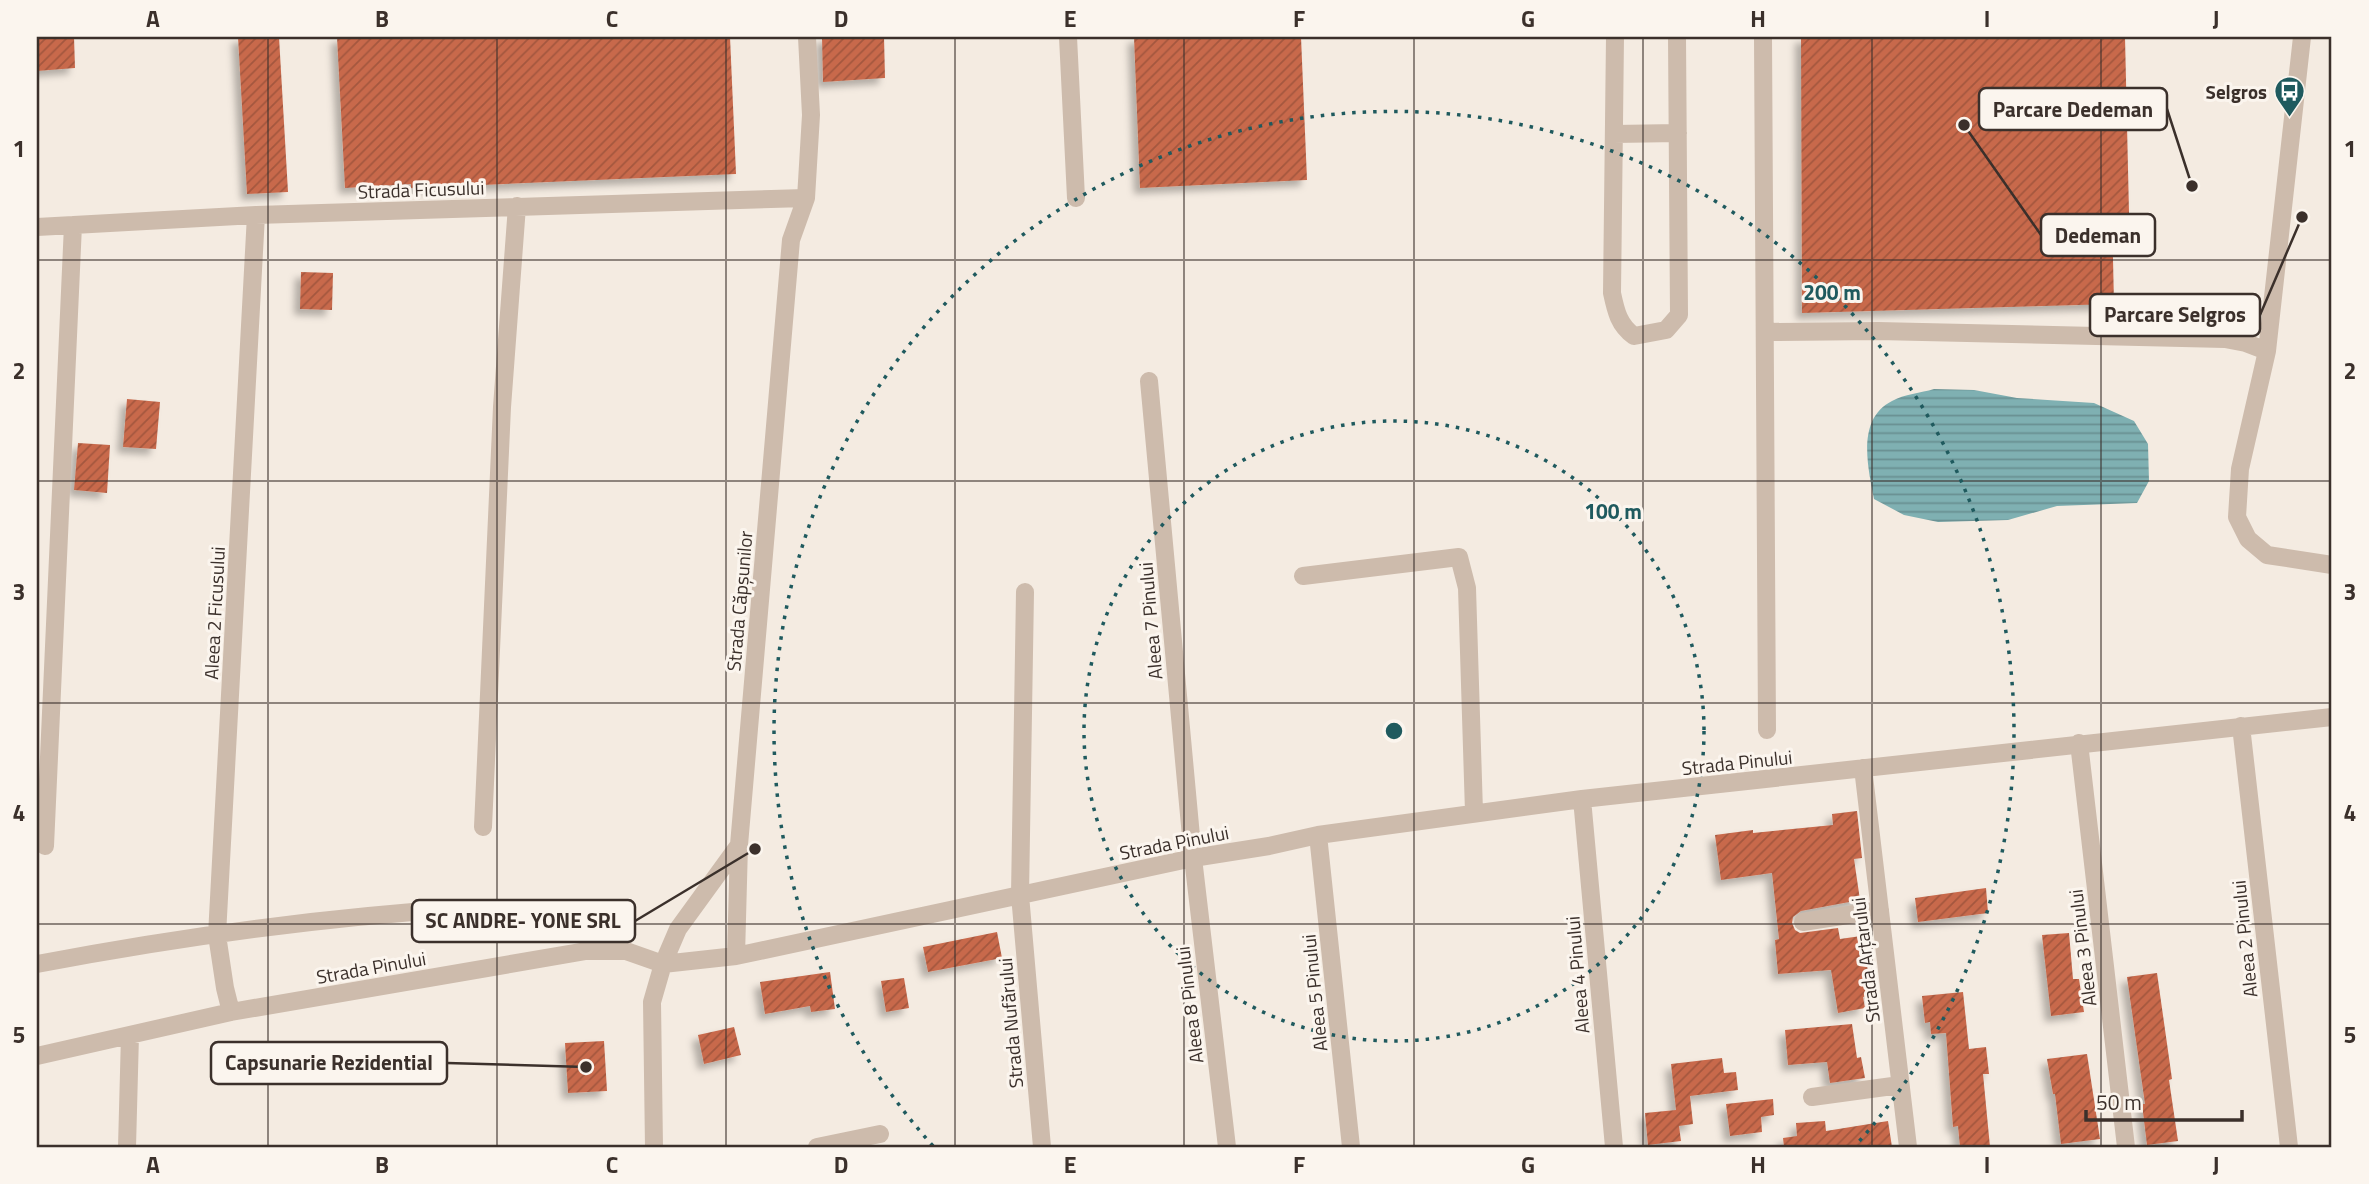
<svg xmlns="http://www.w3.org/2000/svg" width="2369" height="1184" font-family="'Titillium Web',sans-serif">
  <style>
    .water { fill: url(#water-rules) }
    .building { fill: url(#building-hatch); filter: url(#shadow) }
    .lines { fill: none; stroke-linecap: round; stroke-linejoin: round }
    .minor { stroke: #cdbbac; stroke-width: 18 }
    .grid { fill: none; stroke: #3b302b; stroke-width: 2; stroke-opacity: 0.55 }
    .ring { fill: none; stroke: #1f5a5e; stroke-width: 3.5; stroke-dasharray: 3.5 7 }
    .labels { text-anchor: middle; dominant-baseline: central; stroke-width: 6; stroke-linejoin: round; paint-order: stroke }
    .poi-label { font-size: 19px; font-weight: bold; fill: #3b302b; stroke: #fbf5ee; text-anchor: end }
    .street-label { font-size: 19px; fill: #3b302b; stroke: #fbf5ee }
    .centre { fill: #1f5a5e; stroke: #fbf5ee; stroke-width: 3.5 }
    .ring-label { font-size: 21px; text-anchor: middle; font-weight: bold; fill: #1f5a5e; stroke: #fbf5ee; stroke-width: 6; stroke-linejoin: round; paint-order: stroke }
    .leader { fill: none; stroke: #3b302b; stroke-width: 2.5 }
    .callout-dot { fill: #3b302b; stroke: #fbf5ee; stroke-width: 2.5 }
    .callout { fill: #fbf5ee; stroke: #3b302b; stroke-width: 2.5 }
    .callout-label { font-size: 21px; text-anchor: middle; font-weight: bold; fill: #3b302b }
    .neatline { fill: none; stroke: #3b302b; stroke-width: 2.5 }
    .grid-label { font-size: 23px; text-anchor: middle; font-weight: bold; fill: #3b302b }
  </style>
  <defs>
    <pattern id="water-rules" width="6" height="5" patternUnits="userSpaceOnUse" patternTransform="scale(1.75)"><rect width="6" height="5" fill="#7fb0b2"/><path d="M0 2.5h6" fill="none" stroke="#699091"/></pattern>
    <pattern id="building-hatch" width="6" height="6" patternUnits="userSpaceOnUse" patternTransform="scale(1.75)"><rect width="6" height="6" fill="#c8694b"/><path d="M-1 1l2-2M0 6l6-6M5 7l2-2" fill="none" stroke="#a4573f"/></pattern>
    <filter id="shadow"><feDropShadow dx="-6" dy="6" stdDeviation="3.5" flood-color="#0004"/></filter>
  </defs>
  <rect width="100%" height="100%" fill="#f4ebe1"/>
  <path class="water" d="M1934,389L1974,390L2017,398L2094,403L2134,421L2148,444L2149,481L2137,503L2057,506L2008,520L1938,522L1904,515L1874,499C1868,467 1856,419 1892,401C1904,394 1921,393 1934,389Z"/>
  <path class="building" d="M37,37H74L75,68L37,71Z
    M238,37H279L288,192L247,194Z
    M337,37H730L736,174L411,188V184L345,188Z
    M822,37H884L885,78L823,82Z
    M1134,37H1301L1307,180L1140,188Z
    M1801,37H2125L2129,213L2112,214L2114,304L1802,313Z
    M301,272L333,273L332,310L300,309Z
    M127,399L160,402L156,449L123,447Z
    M78,443L110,445L107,493L74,490Z
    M1857,811L1862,858L1854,859L1860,900L1801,911L1793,917L1792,923L1795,930L1800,933L1838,928L1840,939L1861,936L1873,995L1863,997L1865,1008L1838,1013L1831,970L1778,974L1775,940L1779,939L1772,873L1721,880L1715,835L1753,830V833L1833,825L1832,814Z
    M1986,888L1988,913L1918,922L1915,898Z
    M997,932L1002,958L928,972L923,947Z
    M2069,933L2073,979H2079L2084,1012L2051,1016L2042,935Z
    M830,972L835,1009L811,1012L810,1006L765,1014L760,982Z
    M2157,973L2172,1079L2169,1080L2178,1141L2147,1145L2142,1104H2145L2127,977Z
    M904,978L909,1008L886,1012L881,981Z
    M1963,992L1969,1049L1986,1047L1989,1074H1983L1990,1147H1960L1958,1126L1953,1127L1946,1033L1931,1034L1930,1022L1925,1023L1922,996Z
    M1852,1024L1857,1058L1861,1057L1865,1078L1830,1083L1827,1062L1788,1065L1785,1030Z
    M734,1027L741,1055L704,1064L698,1035Z
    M604,1041L607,1091L568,1093L565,1043Z
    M2087,1054L2100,1139L2061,1144L2055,1094H2053L2047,1059Z
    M1722,1058L1724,1073L1736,1072L1738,1090L1690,1096L1693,1124L1679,1126L1681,1141L1648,1145L1645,1113L1676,1110L1671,1064Z
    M1773,1099L1774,1115L1761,1117L1762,1132L1730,1136L1726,1104Z
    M1825,1121L1826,1131L1888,1121L1892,1147H1784L1783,1138L1797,1136L1796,1123Z"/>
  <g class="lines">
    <path class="minor" d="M1068,37L1076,198
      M1615,37L1612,293C1616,312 1619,325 1634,336L1666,330L1679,315L1677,37
      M1763,37L1767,730
      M2302,37L2267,351L2240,469L2237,517L2248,539L2267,555L2332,565
      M1614,134L1678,133
      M37,227L256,215L806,198
      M1766,332L1878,331L2225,339L2246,343L2267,351
      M1149,381L1193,858L1227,1147
      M1303,576L1459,557L1467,588L1474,812
      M1025,592L1020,895L1042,1147
      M2241,726L2289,1147
      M2079,743L2126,1147
      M1863,768L1908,1147
      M1582,799L1614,1147
      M483,827L502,407L517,206
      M1318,835L1351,1147
      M45,846L73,225
      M1803,922L1880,910
      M736,956L739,845L791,240L806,198L811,115L807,37
      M37,964C179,937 324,917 469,908
      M231,1012L225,988L217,935L256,215
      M37,1056L231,1012L586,951H626L663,964L736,956L1193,858L1269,846L1318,835L1582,799L2332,717
      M1812,1097L1900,1085
      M127,1147L130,1035
      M654,1147L652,1002L663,964L678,929L739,845
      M817,1147L880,1134"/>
  </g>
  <path class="grid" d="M268,37V1147M497,37V1147M726,37V1147M955,37V1147M1184,37V1147M1414,37V1147M1643,37V1147M1872,37V1147M2101,37V1147M37,260H2332M37,481H2332M37,703H2332M37,924H2332"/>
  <g class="ring">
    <circle cx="1394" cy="731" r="310"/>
    <path d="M933 1146A620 620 0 1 1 1855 1146"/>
  </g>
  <defs>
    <symbol id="bus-pin" viewBox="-11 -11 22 30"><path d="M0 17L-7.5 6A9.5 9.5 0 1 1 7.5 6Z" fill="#1f5a5e" stroke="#fbf5ee"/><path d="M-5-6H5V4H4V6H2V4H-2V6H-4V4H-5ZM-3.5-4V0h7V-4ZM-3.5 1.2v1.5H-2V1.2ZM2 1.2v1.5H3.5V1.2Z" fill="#fff"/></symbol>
  </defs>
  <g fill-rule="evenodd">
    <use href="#bus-pin" x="2272" y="74" width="35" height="47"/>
  </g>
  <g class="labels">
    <g class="poi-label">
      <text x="2267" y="91">Selgros</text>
    </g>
    <g class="street-label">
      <text transform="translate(421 189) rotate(-2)">Strada Ficusului</text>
      <text transform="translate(739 601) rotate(-85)">Strada Căpșunilor</text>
      <text transform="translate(214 613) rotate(-87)">Aleea 2 Ficusului</text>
      <text transform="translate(1150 621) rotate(-95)">Aleea 7 Pinului</text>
      <text transform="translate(1737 762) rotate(-6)">Strada Pinului</text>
      <text transform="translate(1174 842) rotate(-11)">Strada Pinului</text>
      <text transform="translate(2244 939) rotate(-96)">Aleea 2 Pinului</text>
      <text transform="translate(2082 948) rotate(-97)">Aleea 3 Pinului</text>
      <text transform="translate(1865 960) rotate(-97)">Strada Arțarului</text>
      <text transform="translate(371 967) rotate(-10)">Strada Pinului</text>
      <text transform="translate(1577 975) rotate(-95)">Aleea 4 Pinului</text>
      <text transform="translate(1314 993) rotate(-96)">Aleea 5 Pinului</text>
      <text transform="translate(1189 1005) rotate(-97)">Aleea 8 Pinului</text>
      <text transform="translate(1010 1023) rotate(-95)">Strada Nufărului</text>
    </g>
  </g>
  <circle cx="1394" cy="731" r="10" class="centre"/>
  <g class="ring-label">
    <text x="1832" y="300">200 m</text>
    <text x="1613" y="519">100 m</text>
  </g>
  <path class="leader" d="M2192 186L2167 109M1964 125L2041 235M2302 217L2260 315M755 849L635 921M586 1067L447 1063"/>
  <g class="callout-dot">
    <circle cx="2192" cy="186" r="7"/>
    <circle cx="1964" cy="125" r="7"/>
    <circle cx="2302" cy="217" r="7"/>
    <circle cx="755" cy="849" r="7"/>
    <circle cx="586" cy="1067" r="7"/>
  </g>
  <g class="callout">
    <rect x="1979" y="88" width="188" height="42" rx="7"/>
    <rect x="2041" y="214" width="114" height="42" rx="7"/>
    <rect x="2090" y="294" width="170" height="42" rx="7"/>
    <rect x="412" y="900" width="223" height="42" rx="7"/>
    <rect x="211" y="1042" width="236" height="42" rx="7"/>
  </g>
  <g class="callout-label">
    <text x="2073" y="117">Parcare Dedeman</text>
    <text x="2098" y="243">Dedeman</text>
    <text x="2175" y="322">Parcare Selgros</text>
    <text x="523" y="928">SC ANDRE- YONE SRL</text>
    <text x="329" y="1070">Capsunarie Rezidential</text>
  </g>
  <rect width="2369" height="1184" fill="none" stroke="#fbf5ee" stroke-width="77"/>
  <path d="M2086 1110v10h156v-10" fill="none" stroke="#3b302b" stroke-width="3.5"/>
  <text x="2096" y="1110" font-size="21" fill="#3b302b" stroke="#fbf5ee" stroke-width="5" paint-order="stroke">50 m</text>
  <rect x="38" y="38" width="2292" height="1108" class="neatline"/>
  <g class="grid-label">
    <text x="153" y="27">A</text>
    <text x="382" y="27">B</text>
    <text x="612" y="27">C</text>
    <text x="841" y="27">D</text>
    <text x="1070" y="27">E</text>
    <text x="1299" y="27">F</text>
    <text x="1528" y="27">G</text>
    <text x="1758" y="27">H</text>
    <text x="1987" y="27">I</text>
    <text x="2216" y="27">J</text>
    <text x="19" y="157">1</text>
    <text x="2350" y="157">1</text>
    <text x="19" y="379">2</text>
    <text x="2350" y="379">2</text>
    <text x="19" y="600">3</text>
    <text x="2350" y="600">3</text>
    <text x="19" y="821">4</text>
    <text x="2350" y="821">4</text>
    <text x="19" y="1043">5</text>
    <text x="2350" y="1043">5</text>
    <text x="153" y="1173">A</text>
    <text x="382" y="1173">B</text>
    <text x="612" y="1173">C</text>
    <text x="841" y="1173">D</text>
    <text x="1070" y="1173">E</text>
    <text x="1299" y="1173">F</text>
    <text x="1528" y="1173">G</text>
    <text x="1758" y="1173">H</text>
    <text x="1987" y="1173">I</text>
    <text x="2216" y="1173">J</text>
  </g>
</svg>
